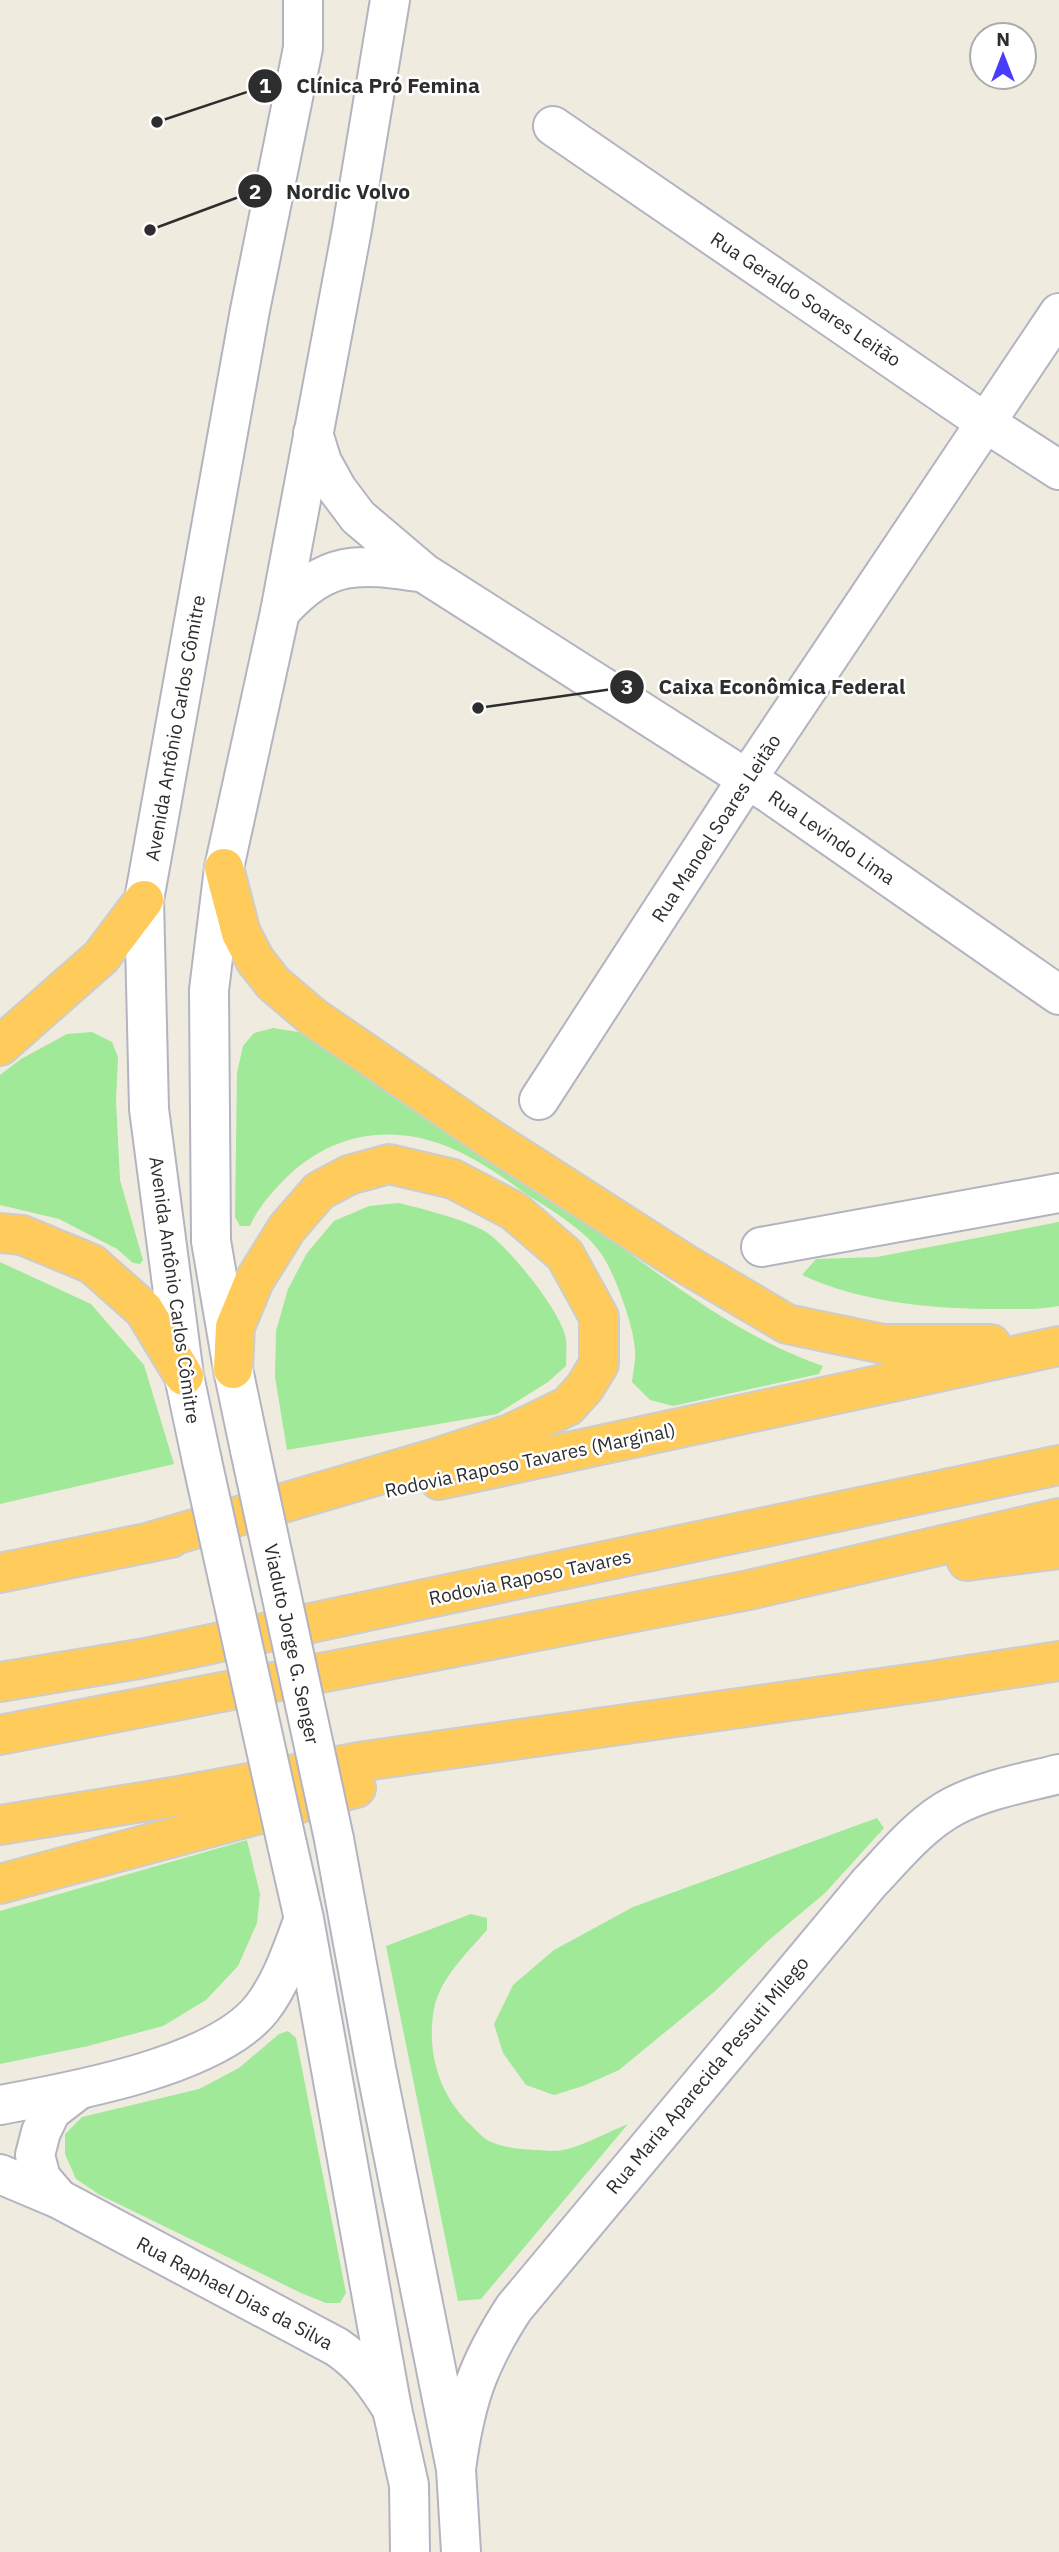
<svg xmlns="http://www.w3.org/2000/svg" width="1059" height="2552" font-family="'IBM Plex Sans',sans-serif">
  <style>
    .green { fill: #9fe998 }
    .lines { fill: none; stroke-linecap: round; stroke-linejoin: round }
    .street-casing { stroke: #b3b3c1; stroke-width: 42 }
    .secondary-casing { stroke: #b3b3c1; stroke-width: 42 }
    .highway-casing { stroke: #cdcdcd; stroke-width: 42 }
    .street { stroke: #fff; stroke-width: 38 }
    .secondary { stroke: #fff; stroke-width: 38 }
    .highway { stroke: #ffcb5a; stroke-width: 38 }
    .secondary-bridge-casing { stroke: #b3b3c1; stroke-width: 42; stroke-linecap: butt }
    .secondary-bridge { stroke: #fff; stroke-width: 38 }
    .labels { text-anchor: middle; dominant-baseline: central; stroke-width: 5; stroke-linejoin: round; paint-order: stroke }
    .street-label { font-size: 19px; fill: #2d2d2d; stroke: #fff }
    .leader { fill: none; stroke: #2d2d2d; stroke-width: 2.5 }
    .callout-dot { fill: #2d2d2d; stroke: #fff; stroke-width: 2.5 }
    .mark-label { font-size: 21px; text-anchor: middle; font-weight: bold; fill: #fff }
    .callout-label { font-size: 21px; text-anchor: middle; font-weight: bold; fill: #2d2d2d; stroke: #fff; stroke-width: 5; stroke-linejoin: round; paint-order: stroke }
  </style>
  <rect width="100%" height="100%" fill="#efecdf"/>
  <path class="green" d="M273,1028L298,1032C390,1092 483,1152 574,1214C655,1269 730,1334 823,1366L819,1374L673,1406L650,1400L632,1382C633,1372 636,1360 635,1350C634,1327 615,1274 602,1255C587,1231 551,1210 528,1195C504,1178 473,1156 446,1146C385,1122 325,1136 281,1183C268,1197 258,1208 250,1226H240L235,1217L237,1073L243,1046L254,1033Z
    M92,1032L112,1042L118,1057L116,1100L120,1180L143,1260L140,1264L133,1263L117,1249L59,1219L0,1205V1075L21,1059L67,1034Z
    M399,1203C427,1210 455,1217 481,1229C505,1241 562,1312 566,1339C567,1347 566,1357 566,1366L548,1382L497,1414L287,1450L275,1377L276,1331L288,1289L307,1253L334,1221L369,1206Z
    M1059,1222V1306C1039,1310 1020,1309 999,1309C934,1309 862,1303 802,1275L816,1259L877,1257Z
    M0,1262L91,1304L144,1365L174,1464L0,1504Z
    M877,1818L884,1828L825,1893L769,1940L714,1992L619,2070L583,2086L554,2095L526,2085L503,2053L494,2024L513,1985L554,1950L633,1907Z
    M247,1840L260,1894L257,1923L238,1966L206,2000L163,2026L88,2046L0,2064V1911Z
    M471,1914L487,1918V1930C467,1953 440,1978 434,2009C426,2053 440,2098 473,2127C478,2132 483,2138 489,2141C505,2148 519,2149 536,2150C544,2150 555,2152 563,2150C581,2147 610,2131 628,2124L481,2299L458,2301L386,1946Z
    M288,2031L296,2038L346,2293L340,2303H326L301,2293L100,2195L76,2179L65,2154V2134L82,2117L199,2089L239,2068L279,2034Z"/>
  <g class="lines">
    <defs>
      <path id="street" d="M553,126L986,423L1059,470
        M313,433L322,462L337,489L358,517L424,573L769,793L1059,995
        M280,612C328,559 357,563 424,573
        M539,1100L747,779L1059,313
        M761,1247L1059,1193
        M77,2091L51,2111L41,2132L35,2155L41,2178L59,2199L337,2347C363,2365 375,2382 392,2409
        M0,2174L59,2199"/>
      <path id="secondary" d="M250,1450L233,1369L211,1241L209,990L224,868L280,612L352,229L390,0
        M202,1461L184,1376L149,1109L144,900L250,310L303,48V0
        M334,1839L376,2068L456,2469L461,2552
        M287,1844L304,1919L392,2409L409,2485L410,2552
        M0,2105C71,2092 217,2066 262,2008C282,1982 292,1950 303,1921
        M456,2469C465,2402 477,2365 514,2308L869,1883C894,1857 921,1823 954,1806C987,1789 1024,1783 1059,1774"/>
      <path id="highway" d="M224,868L241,933L255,960L273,983L313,1017L492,1140L682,1262L787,1324L883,1344H991
        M0,1046L101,957L144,900
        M0,1233L22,1235L92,1264L144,1310L184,1376
        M439,1480L1059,1346
        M147,1543L433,1459L510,1434L568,1406L585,1387L599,1364V1317L565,1255L514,1211L453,1179L389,1164L349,1175L319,1191L287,1228L254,1281L235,1327L233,1369
        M967,1561L1059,1549
        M0,1573L171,1538
        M0,1682L145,1658L1059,1465
        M0,1735L749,1590L1059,1518
        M0,1825L179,1796L365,1761L930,1681L1059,1661
        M0,1884L356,1788"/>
    </defs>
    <use href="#street" class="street-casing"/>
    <use href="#secondary" class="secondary-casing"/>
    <use href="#highway" class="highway-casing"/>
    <use href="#street" class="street"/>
    <use href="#secondary" class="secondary"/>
    <use href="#highway" class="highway"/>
    <defs>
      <path id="secondary-bridge" d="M250,1450L334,1839
        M202,1461L287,1844"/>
    </defs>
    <use href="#secondary-bridge" class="secondary-bridge-casing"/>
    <use href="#secondary-bridge" class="secondary-bridge"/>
  </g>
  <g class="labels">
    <g class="street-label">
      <text transform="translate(806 299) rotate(34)">Rua Geraldo Soares Leitão</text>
      <text transform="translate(175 728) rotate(-80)">Avenida Antônio Carlos Cômitre</text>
      <text transform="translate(716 828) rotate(-57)">Rua Manoel Soares Leitão</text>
      <text transform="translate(832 837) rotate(35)">Rua Levindo Lima</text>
      <text transform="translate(175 1290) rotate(82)">Avenida Antônio Carlos Cômitre</text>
      <text transform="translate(530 1460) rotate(-12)">Rodovia Raposo Tavares (Marginal)</text>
      <text transform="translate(530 1577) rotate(-12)">Rodovia Raposo Tavares</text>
      <text transform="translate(292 1644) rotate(78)">Viaduto Jorge G. Senger</text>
      <text transform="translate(707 2075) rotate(-50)">Rua Maria Aparecida Pessuti Milego</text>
      <text transform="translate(235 2293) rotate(28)">Rua Raphael Dias da Silva</text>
    </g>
  </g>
  <path class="leader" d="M157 122L265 86M150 230L255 191M478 708L627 687"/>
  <g class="callout-dot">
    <circle cx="157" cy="122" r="7"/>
    <circle cx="150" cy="230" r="7"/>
    <circle cx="478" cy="708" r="7"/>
    <circle cx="265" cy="86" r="18"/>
    <circle cx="255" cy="191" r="18"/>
    <circle cx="627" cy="687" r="18"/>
  </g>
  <g class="mark-label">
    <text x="265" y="93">1</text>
    <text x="255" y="199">2</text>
    <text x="627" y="694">3</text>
  </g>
  <g class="callout-label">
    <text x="388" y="93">Clínica Pró Femina</text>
    <text x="348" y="199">Nordic Volvo</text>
    <text x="782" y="694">Caixa Econômica Federal</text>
  </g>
  <g transform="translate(1003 56)"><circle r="33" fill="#ffffff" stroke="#ababab" stroke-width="2"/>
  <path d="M0-5L12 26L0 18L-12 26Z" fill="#493cff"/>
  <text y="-10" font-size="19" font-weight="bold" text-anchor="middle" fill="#2d2d2d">N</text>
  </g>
</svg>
